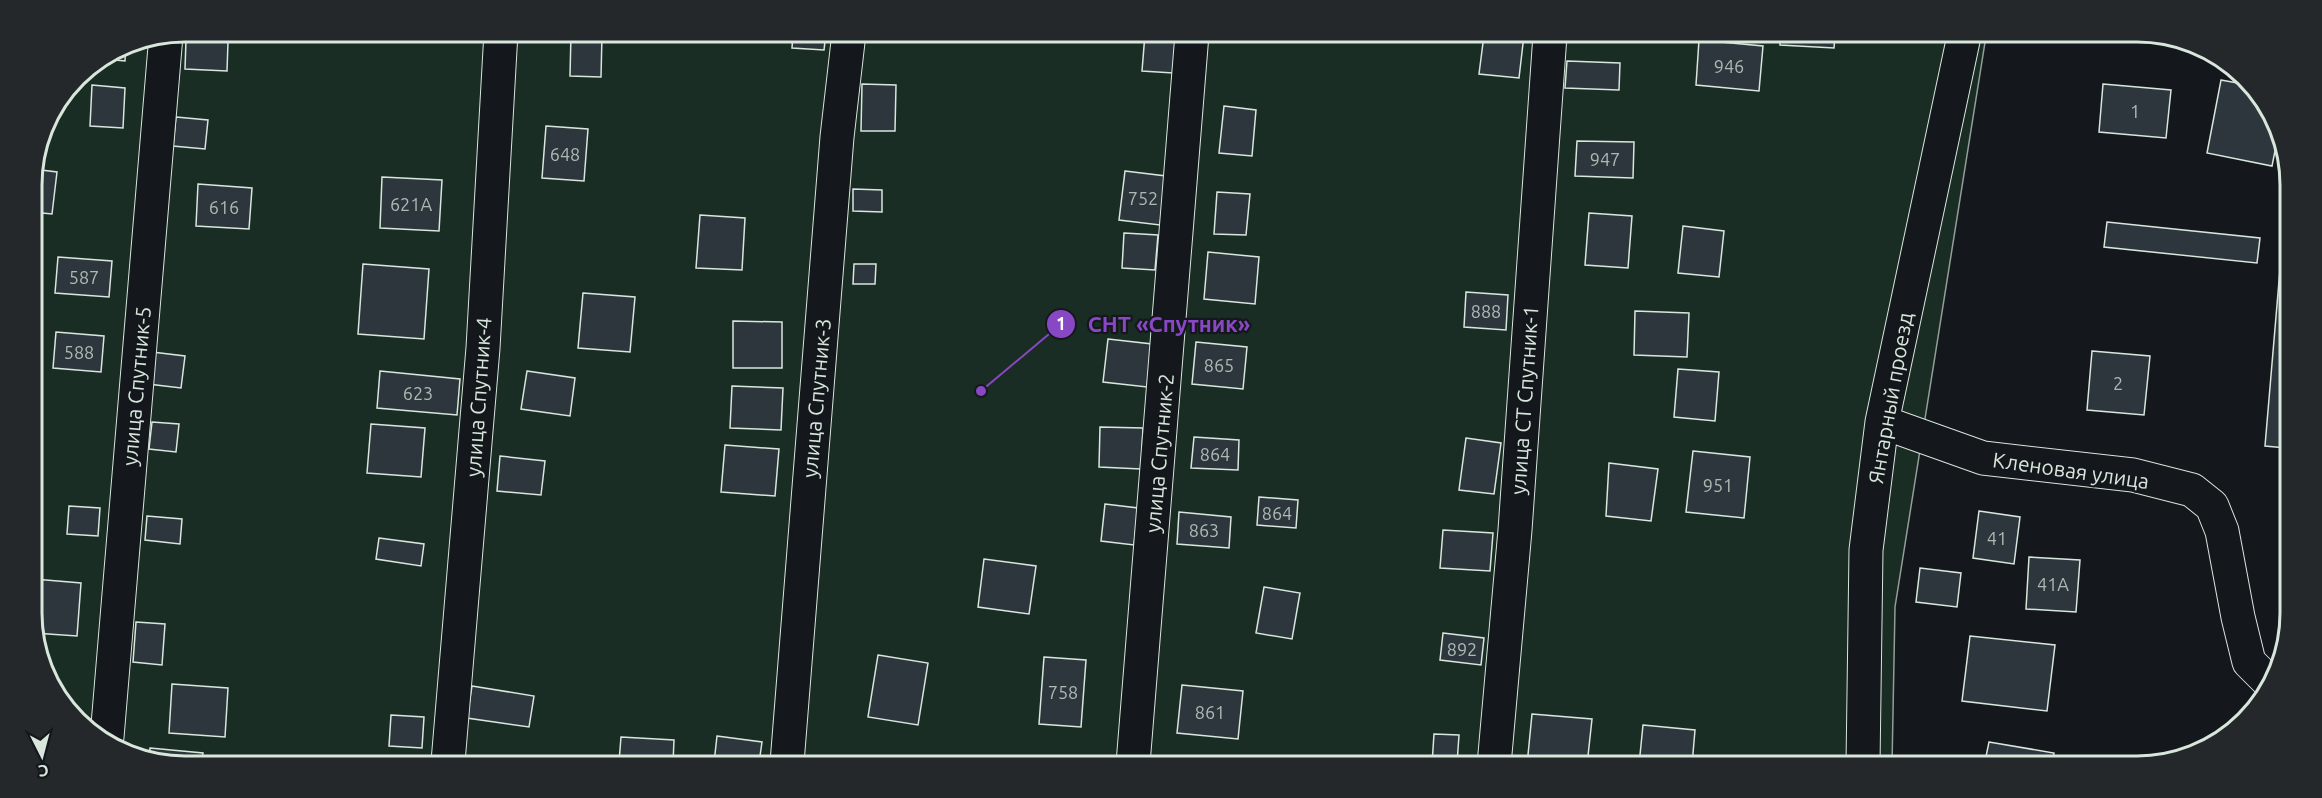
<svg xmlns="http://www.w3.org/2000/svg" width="2322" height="798" font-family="Ubuntu,sans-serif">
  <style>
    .green { fill: #1a2d24; stroke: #939e99; stroke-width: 1.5 }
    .building { fill: #2c363c; stroke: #d8e6dc; stroke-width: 1.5 }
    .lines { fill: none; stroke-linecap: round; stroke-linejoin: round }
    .minor-casing { stroke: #d8e6dc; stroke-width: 35 }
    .minor { stroke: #14181c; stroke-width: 33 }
    .labels { text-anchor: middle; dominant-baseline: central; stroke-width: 4.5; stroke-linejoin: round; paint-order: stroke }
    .number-label { font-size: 18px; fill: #adbab4 }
    .street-label { font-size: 21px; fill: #d8e6dc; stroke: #14181c }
    .rim { fill: none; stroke: #d8e6dc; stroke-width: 3 }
    .leader { fill: none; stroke: #8948c3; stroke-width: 2 }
    .callout-dot { fill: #8948c3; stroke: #14181c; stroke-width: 2 }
    .mark-label { font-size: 18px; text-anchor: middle; font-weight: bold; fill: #fff }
    .callout-label { font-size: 22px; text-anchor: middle; font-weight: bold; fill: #8948c3; stroke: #14181c; stroke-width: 4.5; stroke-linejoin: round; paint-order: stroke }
  </style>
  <rect width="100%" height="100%" fill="#14181c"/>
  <path class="green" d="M185,32L1986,36L1895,607L1892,766L145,761L70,715L34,643L32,175L43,126L77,76L126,43Z"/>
  <path class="building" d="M793,33H826L824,50L792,48Z
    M910,33L952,34V38H910Z
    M571,34L602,35L601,77L570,76Z
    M1145,34H1176L1173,73L1142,71Z
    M1484,35H1524L1519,78L1479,74Z
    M1780,36H1835L1834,48L1780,45Z
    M186,40L228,42L227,71L185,69Z
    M1699,40L1763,46L1759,91L1696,85Z
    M126,43L125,61L102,59Z
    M1567,61L1620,63L1619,90L1565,88Z
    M2221,80L2254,86L2278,136L2272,166L2207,153Z
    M862,84L896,85L895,131H861Z
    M2103,84L2171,90L2166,138L2099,132Z
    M92,85L125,88L123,128L90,126Z
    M1224,106L1256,110L1252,156L1219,153Z
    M176,117L208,120L205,149L173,146Z
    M546,126L588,129L584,181L542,178Z
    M1577,141L1634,142L1633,178L1575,176Z
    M33,169L57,172L52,214L32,212Z
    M1125,171L1166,176L1160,225L1119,220Z
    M382,177L442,180L439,231L380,228Z
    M198,184L252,188L249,229L196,226Z
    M853,189L882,190V212L853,211Z
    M1217,192L1250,194L1246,235L1214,234Z
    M1589,213L1632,216L1628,268L1585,265Z
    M700,215L745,218L742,270L696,268Z
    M2107,222L2260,238L2257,263L2104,247Z
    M1683,226L1724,231L1719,277L1678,273Z
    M1124,233L1158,235L1155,270L1122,268Z
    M2282,246L2287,247L2286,448L2265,446Z
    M1208,252L1259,257L1255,304L1204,299Z
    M58,257L112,261L109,297L55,293Z
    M363,264L429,269L424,339L358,334Z
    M854,264H876L875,284H853Z
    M1466,292L1508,295L1506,330L1464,327Z
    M583,293L635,297L630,352L578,348Z
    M1635,311L1689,313L1687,357L1634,355Z
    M733,321L782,322V368H733Z
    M56,332L104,336L101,372L53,368Z
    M1108,339L1152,344L1147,387L1103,382Z
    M1196,342L1247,347L1243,389L1192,384Z
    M2092,351L2150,356L2144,415L2087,410Z
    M152,352L185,356L181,388L148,384Z
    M1678,369L1719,372L1715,421L1674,417Z
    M380,371L460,379L457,415L377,408Z
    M527,371L575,378L570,416L521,409Z
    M732,386L783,388L781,430L730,428Z
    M152,422L179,424L176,452L149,449Z
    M371,424L425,428L421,477L367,473Z
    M1100,427L1143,428L1141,469L1099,467Z
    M1194,437L1239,440L1238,470L1191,468Z
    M1466,438L1501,443L1494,494L1459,490Z
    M725,445L779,449L775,496L721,492Z
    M1693,451L1750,457L1744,518L1686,512Z
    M500,456L545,461L541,495L497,491Z
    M1609,463L1658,469L1651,521L1606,516Z
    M1259,497L1298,500L1296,528L1257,525Z
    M1105,504L1138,508L1134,545L1101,541Z
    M69,506L100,508L98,536L67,534Z
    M1979,511L2020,517L2014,564L1973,558Z
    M1179,512L1231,517L1229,548L1177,544Z
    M147,516L182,519L180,544L145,540Z
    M1443,530L1493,533L1490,571L1440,568Z
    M379,538L424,544L421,566L376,559Z
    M2029,557L2080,560L2076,612L2026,609Z
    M984,559L1036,566L1029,614L978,607Z
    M1920,568L1961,573L1957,607L1916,602Z
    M34,579L81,583L77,636L34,633Z
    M1264,587L1300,593L1292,639L1256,633Z
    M136,622L165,624L162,665L133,662Z
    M1443,633L1484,638L1481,665L1440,660Z
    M1970,636L2055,645L2047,711L1962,701Z
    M878,655L928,663L918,725L868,717Z
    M1044,657L1086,660L1081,727L1039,724Z
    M172,684L228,688L225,737L169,733Z
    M1182,685L1243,691L1238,739L1177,733Z
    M472,686L534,696L529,727L467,718Z
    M1532,714L1592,719L1587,765H1527Z
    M391,715L424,717L422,748L389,746Z
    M1643,725L1695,730L1692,765H1639Z
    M1434,734L1459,735L1457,764H1432Z
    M717,736L762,742L759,763H714Z
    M621,737L674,740L673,763L619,762Z
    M1989,742L2054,753L2052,766H1984Z
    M150,748L203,753L202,761H149Z
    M2097,757L2133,759L2132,766H2096Z"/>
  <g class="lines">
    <defs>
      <path id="minor" d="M1882,422L1983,458L2133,475L2192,490L2212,506L2222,531L2238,617L2249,662L2271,684
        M107,737L166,35
        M448,762L483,348L501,32
        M787,763L837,137L849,33
        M1133,764L1192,34
        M1494,765L1515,530L1550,35
        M1863,765L1866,550L1882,422L1964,36"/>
    </defs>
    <use href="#minor" class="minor-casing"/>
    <use href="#minor" class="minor"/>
  </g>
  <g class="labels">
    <g class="number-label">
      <text x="1729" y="66">946</text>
      <text x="2135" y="111">1</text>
      <text x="565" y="154">648</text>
      <text x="1605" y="159">947</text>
      <text x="1143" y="198">752</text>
      <text x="411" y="204">621А</text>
      <text x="224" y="207">616</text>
      <text x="84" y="277">587</text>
      <text x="1486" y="311">888</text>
      <text x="79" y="352">588</text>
      <text x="1219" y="365">865</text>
      <text x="2118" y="383">2</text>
      <text x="418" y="393">623</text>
      <text x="1215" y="454">864</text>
      <text x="1718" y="485">951</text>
      <text x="1277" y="513">864</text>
      <text x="1204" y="530">863</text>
      <text x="1997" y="538">41</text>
      <text x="2053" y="584">41А</text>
      <text x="1462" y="649">892</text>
      <text x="1063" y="692">758</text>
      <text x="1210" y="712">861</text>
    </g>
    <g class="street-label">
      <text transform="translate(136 386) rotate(-85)">улица Спутник-5</text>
      <text transform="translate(478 397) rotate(-86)">улица Спутник-4</text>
      <text transform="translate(816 398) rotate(-85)">улица Спутник-3</text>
      <text transform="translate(1890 398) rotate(-80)">Янтарный проезд</text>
      <text transform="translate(1524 400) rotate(-86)">улица СТ Спутник-1</text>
      <text transform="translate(1159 453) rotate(-85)">улица Спутник-2</text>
      <text transform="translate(2071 470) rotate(8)">Кленовая улица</text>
    </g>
  </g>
  <path d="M0 0H2322V798H0ZM185 42H2137A143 143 0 0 1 2280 185V613A143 143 0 0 1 2137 756H185A143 143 0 0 1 42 613V185A143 143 0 0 1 185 42Z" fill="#24282b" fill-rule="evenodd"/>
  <path class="rim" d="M185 42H2137A143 143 0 0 1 2280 185V613A143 143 0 0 1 2137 756H185A143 143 0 0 1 42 613V185A143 143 0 0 1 185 42Z"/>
  <path class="leader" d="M981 391L1061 324"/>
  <g class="callout-dot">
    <circle cx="981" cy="391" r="6"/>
    <circle cx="1061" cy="324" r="15"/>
  </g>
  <g class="mark-label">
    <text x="1061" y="330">1</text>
  </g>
  <g class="callout-label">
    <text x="1169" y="332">СНТ «Спутник»</text>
  </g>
  <g transform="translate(42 756) rotate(174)" stroke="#14181c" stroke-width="4.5" paint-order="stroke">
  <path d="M0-4.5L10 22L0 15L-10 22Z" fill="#d8e6dc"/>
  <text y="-9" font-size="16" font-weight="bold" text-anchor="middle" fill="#d8e6dc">С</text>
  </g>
</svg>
